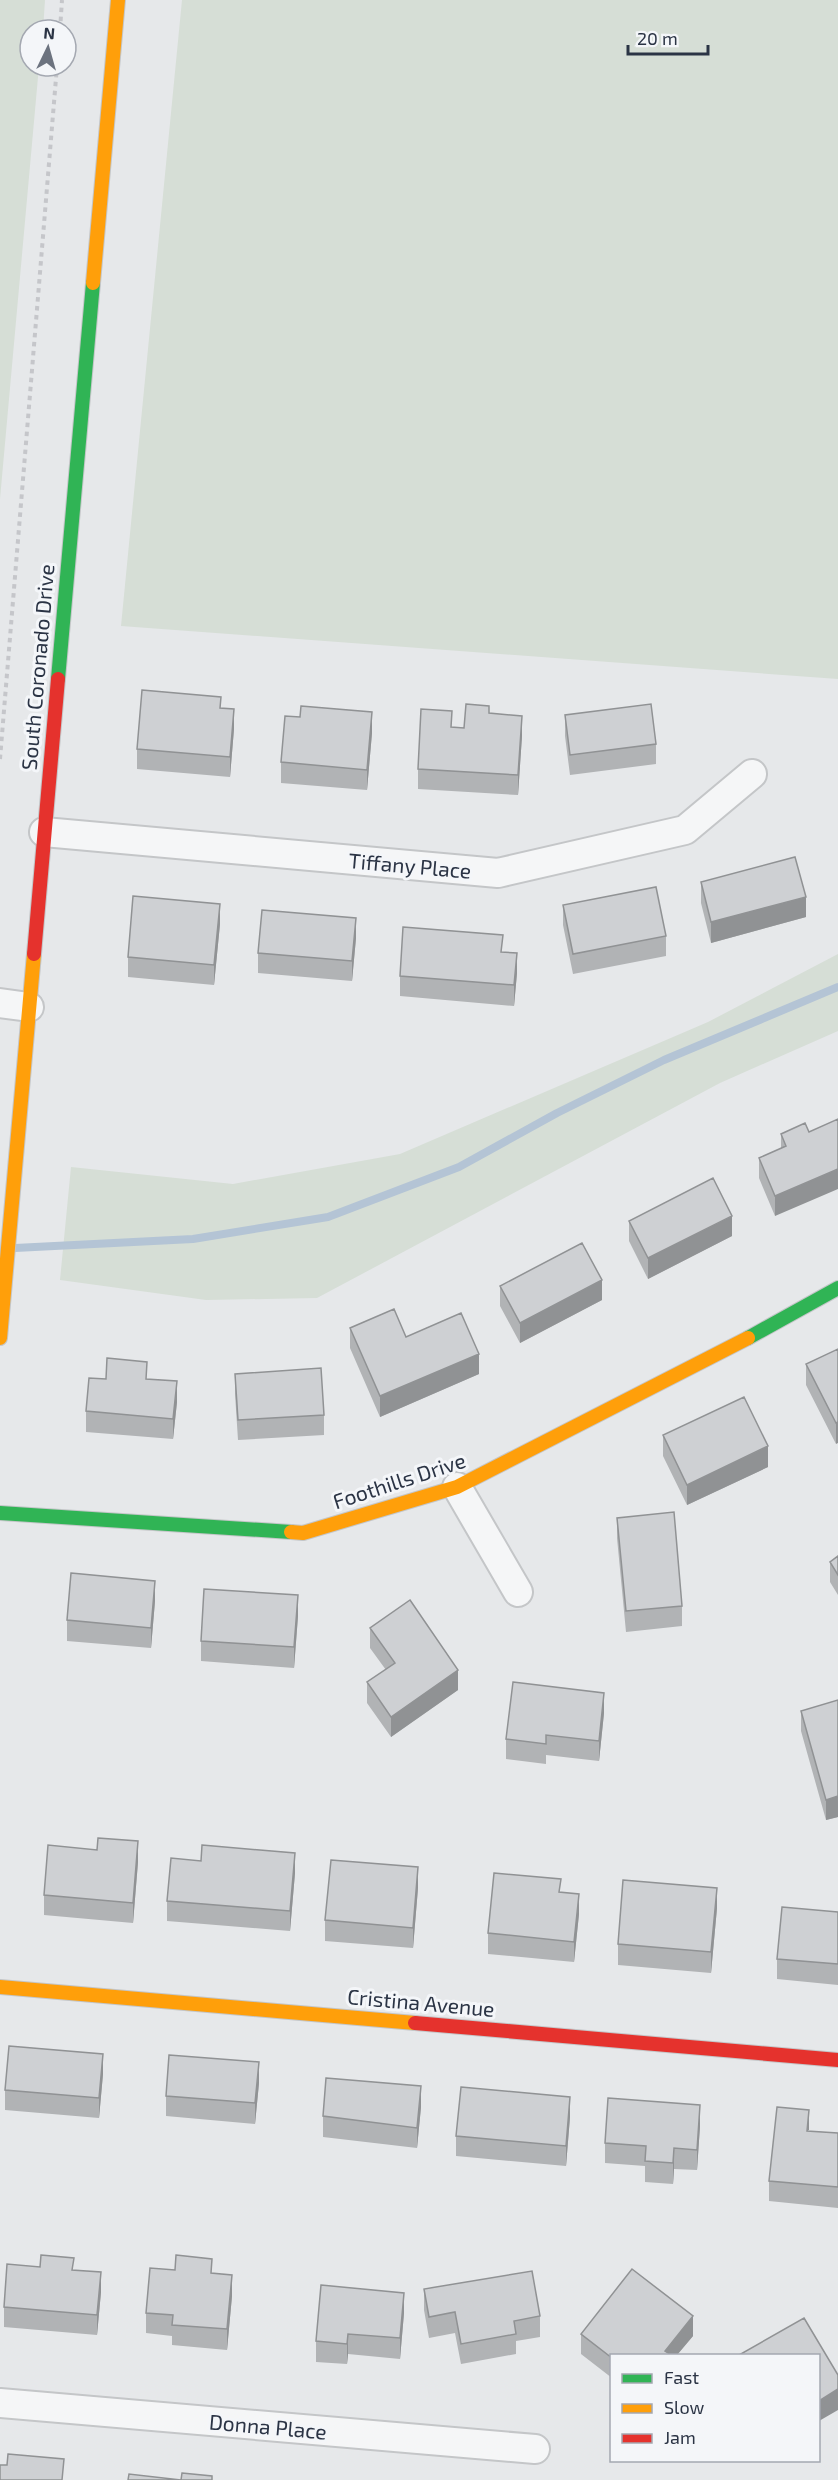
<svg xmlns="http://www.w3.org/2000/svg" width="838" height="2480" font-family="'Exo 2',sans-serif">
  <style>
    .green { fill: #d6ded6 }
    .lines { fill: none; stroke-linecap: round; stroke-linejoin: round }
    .stream { stroke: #b4c4d5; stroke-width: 8 }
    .street-casing { stroke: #c4c6c8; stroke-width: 32 }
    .fast-casing { stroke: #c4c6c8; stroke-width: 16 }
    .slow-casing { stroke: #c4c6c8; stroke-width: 16 }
    .jam-casing { stroke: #c4c6c8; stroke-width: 16 }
    .path { stroke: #c5c6ca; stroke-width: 4; stroke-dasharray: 4.5 4.5; stroke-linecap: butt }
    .street { stroke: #f5f6f7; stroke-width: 28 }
    .fast { stroke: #30b455; stroke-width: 14 }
    .slow { stroke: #ff9f0a; stroke-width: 14 }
    .jam { stroke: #e5322d; stroke-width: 14 }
    .wall { fill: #b1b3b5 }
    .shaded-wall { fill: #909294 }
    .building { fill: #ced0d3; stroke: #909294; stroke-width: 1.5 }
    .labels { text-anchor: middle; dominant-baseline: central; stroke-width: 6; stroke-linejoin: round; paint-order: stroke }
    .street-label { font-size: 21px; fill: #2b3445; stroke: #f4f6f9 }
  </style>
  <rect width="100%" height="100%" fill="#e6e8ea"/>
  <path class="green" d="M0,0H45L43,30H30V66H39L0,499Z
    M182,0H838V679L121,626Z
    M838,954V1031L720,1083L317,1298L206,1300L60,1280L71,1167L233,1184L400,1154L708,1022Z"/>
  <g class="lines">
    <path class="stream" d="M15,1248L193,1239L328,1217L459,1167L557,1113L664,1060L838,987"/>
    <defs>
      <path id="street" d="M44,832L498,873L685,830L752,774
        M0,1003L29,1007
        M457,1487L518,1592
        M0,2403L535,2449"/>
      <path id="fast" d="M58,679L93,283
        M748,1338L838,1288
        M0,1513L291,1532"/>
      <path id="slow" d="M93,283L118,0
        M0,1338L34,954
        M291,1532L303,1533L457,1487L748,1338
        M0,1987L415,2023"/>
      <path id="jam" d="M34,954L58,679
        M415,2023L838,2060"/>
    </defs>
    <use href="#street" class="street-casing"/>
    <use href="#fast" class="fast-casing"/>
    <use href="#slow" class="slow-casing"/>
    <use href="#jam" class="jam-casing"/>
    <path class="path" d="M60,30L62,0
      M0,759L57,66"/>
    <use href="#street" class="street"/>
    <use href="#fast" class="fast"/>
    <use href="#slow" class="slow"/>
    <use href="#jam" class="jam"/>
  </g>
  <path class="wall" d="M221,708L234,729L230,777L137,769V749Z
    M489,713L522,736L518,795L418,789V769L452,727L464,728Z
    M565,715L656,744V764L570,775L565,736Z
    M372,733L367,790L281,783V762Z
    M701,882L806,917L711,943L701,903Z
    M563,905L666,936V956L573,974L563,925Z
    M220,924L214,985L128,977V957Z
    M356,938L352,981L258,973V953Z
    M517,973L514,1006L400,996V976Z
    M809,1132L775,1216L759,1178V1158L781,1148V1134Z
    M629,1221L732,1236L648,1279L629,1241Z
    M500,1286L602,1300L520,1343L500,1306Z
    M350,1328L406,1337L479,1374L380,1417L350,1348Z
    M838,1349L836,1444L806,1385V1364Z
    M235,1374L324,1415V1435L238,1440L235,1394Z
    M106,1379H147L177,1402L173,1439L86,1432V1411Z
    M663,1435L768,1467L687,1505L663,1456Z
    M617,1518L682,1606V1626L626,1632L617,1538Z
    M838,1556V1595L830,1582V1562Z
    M155,1601L151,1648L67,1641V1620Z
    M298,1616L294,1668L201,1661V1641Z
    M370,1628L458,1690L391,1737L367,1703V1682L386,1670L370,1648Z
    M838,1700V1817L826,1820L801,1731V1711Z
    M604,1713L599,1761L546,1755V1764L506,1759V1739Z
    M97,1850L138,1862L133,1923L44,1915V1895Z
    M295,1873L290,1931L167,1921V1901Z
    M418,1888L413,1948L325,1941V1920Z
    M717,1908L711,1973L618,1965V1944Z
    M838,1912V1985L777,1979V1959Z
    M579,1914L574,1962L488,1954V1933Z
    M103,2074L99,2118L5,2110V2090Z
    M259,2083L255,2124L166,2116V2096Z
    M421,2107L417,2148L323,2137V2116Z
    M570,2117L566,2166L456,2156V2136Z
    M700,2126L697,2170L674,2169L673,2184L645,2182V2166L605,2163V2143Z
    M809,2131L838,2133V2208L769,2201V2181Z
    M74,2270L101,2292L97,2335L4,2327V2307Z
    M212,2274L232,2296L227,2350L172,2345V2336L146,2333V2313Z
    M424,2289L540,2316V2337L516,2341V2354L461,2364L455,2333L429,2338L424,2310Z
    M404,2313L400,2359L348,2354L347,2364L316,2362V2341Z
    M581,2334L693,2336L677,2355H612V2378L581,2354Z"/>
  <path class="shaded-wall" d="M234,709V729L230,777V757Z
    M372,712V733L367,790V770Z
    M522,716V736L518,795V775Z
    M806,897V917L711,943V922Z
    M220,904V924L214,985V965Z
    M356,918V938L352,981V961Z
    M517,953V973L514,1006V985Z
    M838,1169V1189L775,1216V1196Z
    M732,1216V1236L648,1279V1258Z
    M602,1280V1300L520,1343V1323Z
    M479,1354V1374L380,1417V1396Z
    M177,1381V1402L173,1439V1419Z
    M838,1422V1443L836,1444V1423Z
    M768,1446V1467L687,1505V1485Z
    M155,1581V1601L151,1648V1628Z
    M298,1595V1616L294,1668V1647Z
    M458,1670V1690L391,1737V1717Z
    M604,1693V1713L599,1761V1741Z
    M838,1796V1817L826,1820V1800Z
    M138,1841V1862L133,1923V1903Z
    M295,1853V1873L290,1931V1911Z
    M418,1867V1888L413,1948V1928Z
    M717,1888V1908L711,1973V1952Z
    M579,1894V1914L574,1962V1942Z
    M103,2054V2074L99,2118V2098Z
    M259,2062V2083L255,2124V2103Z
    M421,2086V2107L417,2148V2128Z
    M570,2097V2117L566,2166V2146Z
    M700,2105V2126L697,2170V2150Z
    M809,2110V2130L807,2131Z
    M674,2148V2169L673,2184V2163Z
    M101,2272V2292L97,2335V2315Z
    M232,2275V2296L227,2350V2329Z
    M404,2293V2313L400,2359V2338Z
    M693,2316V2336L677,2355H665V2351Z
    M348,2334V2354L347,2364V2344Z
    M838,2389V2410L819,2421V2401Z"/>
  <path class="building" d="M142,690L221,697L220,708L234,709L230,757L137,749Z
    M466,704L489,706V713L522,716L518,775L418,769L421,709L452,711L451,727L464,728Z
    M651,704L656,744L570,755L565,715Z
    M301,706L372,712L367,770L281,762L285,716L300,717Z
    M795,857L806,897L711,922L701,882Z
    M656,887L666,936L573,954L563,905Z
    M133,896L220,904L214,965L128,957Z
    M262,910L356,918L352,961L258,953Z
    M403,927L503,935L501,952L517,953L514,985L400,976Z
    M838,1119V1169L775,1196L759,1158L786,1146L781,1134L805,1123L809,1132Z
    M713,1178L732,1216L648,1258L629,1221Z
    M582,1243L602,1280L520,1323L500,1286Z
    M394,1309L406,1337L461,1313L479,1354L380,1396L350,1328Z
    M838,1349V1422L836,1423L806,1364Z
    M107,1358L147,1362L146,1379L177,1381L173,1419L86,1411L89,1378L106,1379Z
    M321,1368L324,1415L238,1420L235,1374Z
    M744,1397L768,1446L687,1485L663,1435Z
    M674,1512L682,1606L626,1611L617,1518Z
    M838,1556V1575L830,1562Z
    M71,1573L155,1581L151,1628L67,1620Z
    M204,1589L298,1595L294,1647L201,1641Z
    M410,1600L458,1670L391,1717L367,1682L395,1663L370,1628Z
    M513,1682L604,1693L599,1741L546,1735V1744L506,1739Z
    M838,1700V1796L826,1800L801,1711Z
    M98,1838L138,1841L133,1903L44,1895L48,1845L97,1850Z
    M202,1845L295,1853L290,1911L167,1901L171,1858L201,1861Z
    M331,1860L418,1867L413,1928L325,1920Z
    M494,1873L561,1879L559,1892L579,1894L574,1942L488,1933Z
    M623,1880L717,1888L711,1952L618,1944Z
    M782,1907L838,1912V1964L777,1959Z
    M9,2046L103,2054L99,2098L5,2090Z
    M169,2055L259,2062L255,2103L166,2096Z
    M326,2078L421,2086L417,2128L323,2116Z
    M461,2087L570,2097L566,2146L456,2136Z
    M608,2098L700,2105L697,2150L674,2148L673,2163L645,2161L646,2146L605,2143Z
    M777,2107L809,2110L807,2131L838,2133V2187L769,2181Z
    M41,2255L74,2258L72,2270L101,2272L97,2315L4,2307L7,2264L40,2267Z
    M176,2255L212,2259L211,2273L232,2275L227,2329L172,2325L173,2315L146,2313L150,2268L175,2270Z
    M632,2269L693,2316L665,2351L671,2355H612V2358L581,2334Z
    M532,2271L540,2316L514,2321L516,2334L461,2344L455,2312L429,2317L424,2289Z
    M321,2285L404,2293L400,2338L348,2334L347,2344L316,2341Z
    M804,2318L838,2375V2389L819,2401V2355H739Z
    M8,2454L64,2459L62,2480H0V2465H7Z
    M182,2473L212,2476V2480H128L129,2474L181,2480Z"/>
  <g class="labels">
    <g class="street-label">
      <text transform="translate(37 667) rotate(-85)">South Coronado Drive</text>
      <text transform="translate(410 865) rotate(5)">Tiffany Place</text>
      <text transform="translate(399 1480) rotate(-18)">Foothills Drive</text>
      <text transform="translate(421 2002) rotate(5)">Cristina Avenue</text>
      <text transform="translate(268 2426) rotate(5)">Donna Place</text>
    </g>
  </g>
  <rect x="610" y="2354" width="210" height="108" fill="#f4f6f9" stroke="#a4a8b1" stroke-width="1.5"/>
  <rect x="622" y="2374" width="30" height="9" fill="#30b455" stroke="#a4a8b1" stroke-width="1.5"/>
  <text x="664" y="2384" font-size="18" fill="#2b3445">Fast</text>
  <rect x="622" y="2404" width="30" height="9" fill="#ff9f0a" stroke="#a4a8b1" stroke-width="1.5"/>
  <text x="664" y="2414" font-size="18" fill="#2b3445">Slow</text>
  <rect x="622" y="2434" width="30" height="9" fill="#e5322d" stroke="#a4a8b1" stroke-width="1.5"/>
  <text x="664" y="2444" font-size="18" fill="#2b3445">Jam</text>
  <g transform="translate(48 48) rotate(5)"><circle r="28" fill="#f4f6f9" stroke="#a4a8b1" stroke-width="1.5"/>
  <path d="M0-4.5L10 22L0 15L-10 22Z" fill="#6c737f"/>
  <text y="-9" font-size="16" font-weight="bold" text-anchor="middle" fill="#2b3445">N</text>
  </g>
  <path d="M628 45v9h80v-9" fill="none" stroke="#2b3445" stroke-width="3"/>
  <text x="637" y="45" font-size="18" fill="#2b3445" stroke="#f4f6f9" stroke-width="4.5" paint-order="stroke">20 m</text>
</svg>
